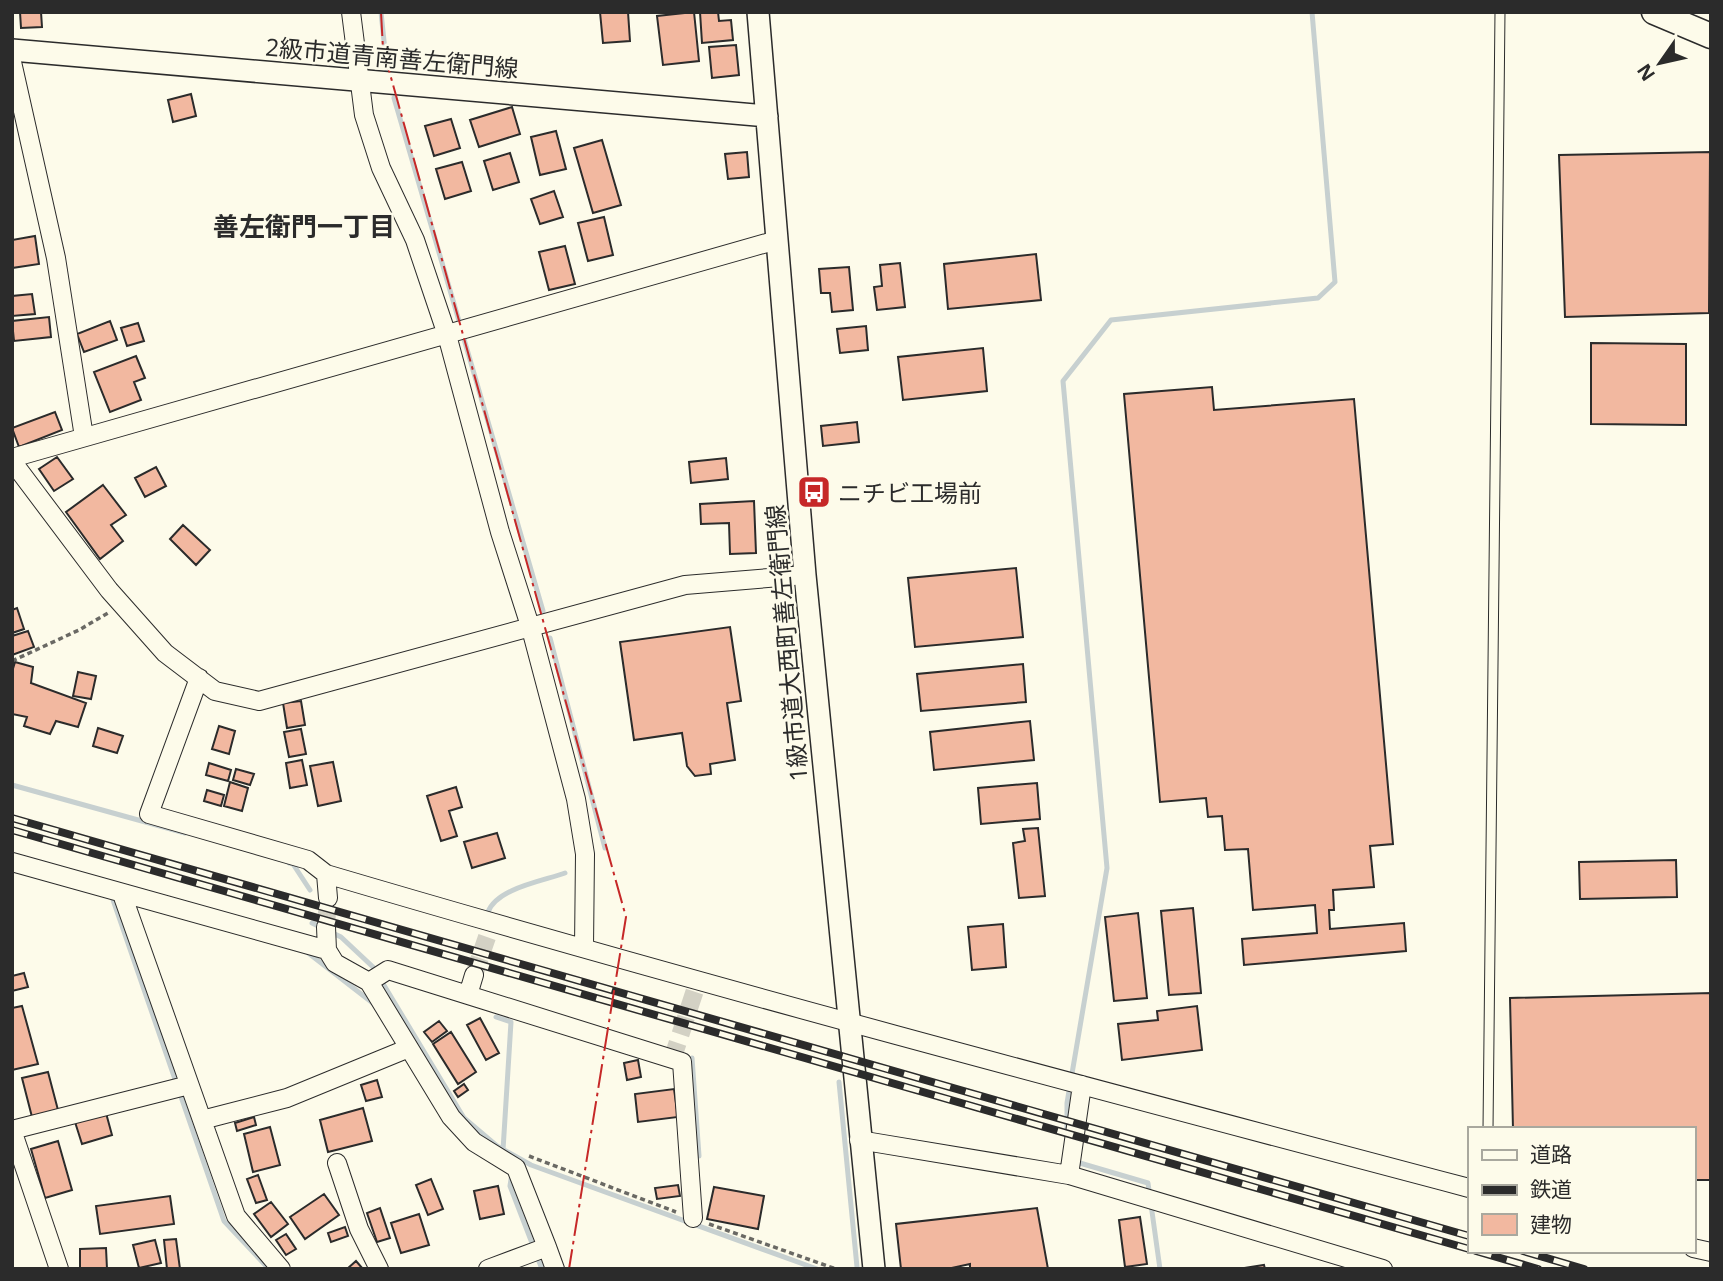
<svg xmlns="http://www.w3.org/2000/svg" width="1723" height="1281" font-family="'Open Sans','Noto Sans JP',sans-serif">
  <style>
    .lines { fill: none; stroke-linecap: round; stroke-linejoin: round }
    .stream { stroke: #c7d0d0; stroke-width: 5 }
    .building { fill: #f2b8a0; stroke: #2b2b2b; stroke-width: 2 }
    .minor-tunnel { stroke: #d3d1c4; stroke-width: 18; stroke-dasharray: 18 9; stroke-linecap: butt }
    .service-casing { stroke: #2b2b2b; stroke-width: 11 }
    .minor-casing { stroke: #2b2b2b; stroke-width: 20 }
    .tertiary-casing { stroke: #2b2b2b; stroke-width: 24 }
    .secondary-casing { stroke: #2b2b2b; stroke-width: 27 }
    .path { stroke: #6a6964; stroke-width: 3.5; stroke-dasharray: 5 3.5; stroke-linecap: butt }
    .service { stroke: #fdfbea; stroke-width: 9 }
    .minor { stroke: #fdfbea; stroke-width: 18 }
    .tertiary { stroke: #fdfbea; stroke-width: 21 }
    .secondary { stroke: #fdfbea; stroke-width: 24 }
    .rail-casing { stroke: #2b2b2b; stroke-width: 8 }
    .rail { stroke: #fdfbea; stroke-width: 5; stroke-dasharray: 16; stroke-linecap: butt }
    .power { stroke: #c62828; stroke-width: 2; stroke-dasharray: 24 5 3.5 5; stroke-linecap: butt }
    .labels { text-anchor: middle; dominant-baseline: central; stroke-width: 5; stroke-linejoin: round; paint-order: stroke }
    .street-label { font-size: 24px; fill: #2b2b2b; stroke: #fdfbea }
    .poi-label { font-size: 24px; fill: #2b2b2b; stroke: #fdfbea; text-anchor: start }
    .neighbourhood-label { font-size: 26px; font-weight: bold; fill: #2b2b2b; stroke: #fdfbea }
  </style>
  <rect width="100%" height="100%" fill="#fdfbea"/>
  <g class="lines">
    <path class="stream" d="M381,12L387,70
      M394,98L459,321
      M464,339L543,611
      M550,638L605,848
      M12,785L185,833
      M289,863L293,864L310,890
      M112,897L224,1221L269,1269
      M488,912C497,888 543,881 565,873
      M312,923L341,937L373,967L464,1118L497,1146L531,1165L817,1269
      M307,952L374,1004
      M496,1017L511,1022L503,1150
      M692,1058L699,1156
      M839,1082L857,1267
      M1067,1132V1103L1107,868L1063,381L1111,320L1318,298L1335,282L1312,12
      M1073,1161L1148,1183L1160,1269
      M512,1173L510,1186L542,1269"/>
  </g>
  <path class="building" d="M20,12H41L42,27L21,28Z
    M600,12H628L630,41L603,43Z
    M694,12L699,61L663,65L657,16Z
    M700,12H718L719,21L731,20L733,40L702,43Z
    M736,45L739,75L712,78L709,47Z
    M191,94L196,116L173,122L168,100Z
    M512,107L520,134L479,147L470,120Z
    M451,119L460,148L434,156L425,126Z
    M556,131L566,169L540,175L531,137Z
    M602,140L621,205L593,213L574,148Z
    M747,152L749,177L728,179L725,154Z
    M1710,152L1709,313L1565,317L1559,155Z
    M510,153L519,182L493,190L484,161Z
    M462,162L471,191L445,199L436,169Z
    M554,191L563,217L540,224L531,199Z
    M604,217L613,255L588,261L578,223Z
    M35,236L39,264L12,268V240Z
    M565,246L575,284L549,290L539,252Z
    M1036,254L1041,300L948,309L944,264Z
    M900,263L905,307L877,310L874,287L882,286L880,265Z
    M849,267L853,310L832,312L830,293H821L819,269Z
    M32,294L35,314L12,316V296Z
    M49,317L51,337L14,341L12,321Z
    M110,321L117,340L84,352L77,334Z
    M138,323L144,341L127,346L121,328Z
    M866,326L868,350L840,353L837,329Z
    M1591,343L1686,344V425L1591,424Z
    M983,348L987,391L903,400L898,357Z
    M136,356L145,378L134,382L141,400L110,412L94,372Z
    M1212,387L1214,410L1354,399L1393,844L1370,846L1374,887L1333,890L1334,910H1329L1330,929L1404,923L1406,951L1244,965L1242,939L1317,933L1315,905L1253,910L1248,849L1225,850L1222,816L1208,817L1206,798L1160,802L1124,394Z
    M55,412L62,430L19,447L12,428Z
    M857,422L859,442L823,446L821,426Z
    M57,457L73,479L54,491L39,469Z
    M726,458L728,479L691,483L689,462Z
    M156,467L166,486L145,497L135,478Z
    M103,485L126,515L111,525L123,541L100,559L66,512Z
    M754,501L756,553L730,554L729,523L701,524L700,504Z
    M183,525L210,550L196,565L170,539Z
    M1016,568L1023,637L915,647L908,578Z
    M17,608L24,629L12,633V610Z
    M730,627L741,701L727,703L735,760L710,764L711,774L695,776L687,766L682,733L634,740L620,642Z
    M28,631L34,647L12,655V636Z
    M15,662L33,667L31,683L86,703L78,727L56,721L50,734L24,726L27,717L12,714V672Z
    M1023,664L1026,702L921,711L917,674Z
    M78,672L96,676L91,699L73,696Z
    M301,701L305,725L287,728L283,703Z
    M1030,721L1034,760L934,770L930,732Z
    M219,726L235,731L229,754L212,749Z
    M98,728L123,736L117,753L93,746Z
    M301,729L306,754L289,757L284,732Z
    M302,760L307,785L290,788L286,763Z
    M333,762L341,801L318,806L310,766Z
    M209,763L231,770L228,781L206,775Z
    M236,769L254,774L250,785L233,780Z
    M230,782L248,788L242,811L224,806Z
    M1037,783L1040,819L981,824L978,788Z
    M456,787L462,807L449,811L457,836L441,841L427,796Z
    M207,790L224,795L221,806L204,801Z
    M1038,828L1045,896L1019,898L1013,843L1025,841L1023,829Z
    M497,833L505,858L472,868L464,842Z
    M1676,860L1677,897L1580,899L1579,862Z
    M1193,908L1201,993L1169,995L1161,911Z
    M1138,913L1147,998L1114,1001L1105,917Z
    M1003,924L1006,967L972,970L968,927Z
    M24,973L28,987L12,991V976Z
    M1711,993V1180H1693V1129H1513L1510,998Z
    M22,1006L38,1064L12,1070V1008Z
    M1197,1006L1202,1050L1122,1060L1118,1024L1158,1020L1157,1011Z
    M480,1018L499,1053L486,1060L467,1025Z
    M439,1021L447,1031L432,1042L424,1032Z
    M451,1032L476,1072L458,1084L433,1044Z
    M638,1060L641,1077L627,1080L624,1063Z
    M48,1072L58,1110L32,1117L22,1078Z
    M377,1080L382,1097L366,1101L361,1085Z
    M464,1084L468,1090L458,1097L454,1091Z
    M674,1089L678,1117L638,1122L635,1094Z
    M363,1108L372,1141L328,1152L320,1120Z
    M106,1113L112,1135L82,1144L75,1122Z
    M254,1117L256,1125L237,1131L235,1123Z
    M270,1127L280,1165L253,1172L244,1134Z
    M58,1141L72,1190L45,1198L31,1149Z
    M258,1175L267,1200L256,1203L247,1179Z
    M431,1179L443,1209L428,1215L416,1185Z
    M678,1185L680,1196L657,1199L655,1188Z
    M498,1186L504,1214L480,1219L474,1191Z
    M714,1187L764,1196L758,1229L707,1219Z
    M324,1194L339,1215L305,1239L290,1217Z
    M170,1196L174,1224L100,1234L96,1206Z
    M271,1202L288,1224L271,1237L254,1214Z
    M380,1208L390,1238L377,1242L367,1213Z
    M1037,1208L1048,1269H970V1264L947,1269H901L896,1224Z
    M419,1214L429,1245L401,1253L391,1223Z
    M1140,1217L1147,1264L1125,1267L1119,1220Z
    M345,1227L348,1236L331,1242L328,1233Z
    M286,1234L296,1249L286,1255L276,1240Z
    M176,1239L180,1269H167L164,1240Z
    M155,1240L161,1263L139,1268L133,1245Z
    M106,1248L107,1269H80V1249Z
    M356,1261L363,1269H347Z
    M1264,1265L1265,1269H1238Z"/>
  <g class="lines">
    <path class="minor-tunnel" d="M326,927L328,898
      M474,975L487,937
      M672,1060L699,978"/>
    <defs>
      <path id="service" d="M1488,1129L1500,12"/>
      <path id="minor" d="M351,12L364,115L381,168L415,240L447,335L500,532L531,629L576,799L585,854L584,947
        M12,62L56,258L84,437
        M12,458L777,240
        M12,461L109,590L165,653L215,691L259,701L685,585L805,575
        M199,678L149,814L308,860L326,874C705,986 1087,1087 1469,1188
        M12,862L327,950
        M326,874L328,898
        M122,894L236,1216L281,1269
        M326,927L327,950L335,963L369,982L451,1117L474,1142L516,1168L547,1247
        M369,982L388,970L682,1062L693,1218
        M468,995L474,975
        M202,1120L287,1098L409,1048
        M12,1130L189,1085
        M12,1130L59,1269
        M859,1140L1069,1175L1383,1269
        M337,1163L359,1229L379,1269
        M1069,1175L1082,1085
        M1693,1248L1711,1252
        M488,1269L547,1247L555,1269"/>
      <path id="tertiary" d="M758,12L805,575L874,1269
        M12,50L767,116"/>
      <path id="secondary" d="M1654,12L1711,36"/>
    </defs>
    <use href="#service" class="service-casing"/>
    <use href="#minor" class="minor-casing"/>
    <use href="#tertiary" class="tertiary-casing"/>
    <use href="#secondary" class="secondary-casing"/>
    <path class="path" d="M12,661L79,630L108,613
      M529,1156L676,1212
      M709,1224L836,1269"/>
    <use href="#service" class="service"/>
    <use href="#minor" class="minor"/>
    <use href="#tertiary" class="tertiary"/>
    <use href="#secondary" class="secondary"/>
    <defs>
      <path id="rail" d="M12,818L1469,1236
        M12,830L1469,1249
        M1476,1251L1538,1269
        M1523,1251L1584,1269"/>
    </defs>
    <use href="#rail" class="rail-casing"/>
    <use href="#rail" class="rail"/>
    <path class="power" d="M381,12L383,49L626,917L569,1269"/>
  </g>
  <defs>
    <symbol id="bus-square" viewBox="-11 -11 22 22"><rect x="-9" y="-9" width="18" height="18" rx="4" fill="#c62828" stroke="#fdfbea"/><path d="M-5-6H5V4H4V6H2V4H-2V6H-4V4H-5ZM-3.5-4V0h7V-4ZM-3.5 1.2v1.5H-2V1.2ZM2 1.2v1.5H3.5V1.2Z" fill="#fff"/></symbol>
  </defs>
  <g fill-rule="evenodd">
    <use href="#bus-square" x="795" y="473" width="38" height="38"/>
  </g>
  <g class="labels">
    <g class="street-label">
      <text transform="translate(392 57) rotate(5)">2級市道青南善左衛門線</text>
      <text transform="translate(786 643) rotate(-95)">1級市道大西町善左衛門線</text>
    </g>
    <g class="poi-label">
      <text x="838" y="492">ニチビ工場前</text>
    </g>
    <g class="neighbourhood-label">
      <text x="304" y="226">善左衛門一丁目</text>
    </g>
  </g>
  <rect width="1723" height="1281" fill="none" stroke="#2b2b2b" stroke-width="28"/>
  <rect x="1468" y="1127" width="228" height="126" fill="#fdfbea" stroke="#a9a89e" stroke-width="2"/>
  <rect x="1482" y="1150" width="35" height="10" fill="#fdfbea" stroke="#a9a89e" stroke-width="2"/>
  <text x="1530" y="1162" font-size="21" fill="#2b2b2b">道路</text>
  <rect x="1482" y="1185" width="35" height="10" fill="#2b2b2b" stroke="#a9a89e" stroke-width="2"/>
  <text x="1530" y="1197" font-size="21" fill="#2b2b2b">鉄道</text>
  <rect x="1482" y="1214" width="35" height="21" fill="#f2b8a0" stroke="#a9a89e" stroke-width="2"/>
  <text x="1530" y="1232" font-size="21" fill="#2b2b2b">建物</text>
  <g transform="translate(1660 63) rotate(236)" stroke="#fdfbea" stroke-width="5" paint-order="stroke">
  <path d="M0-5L12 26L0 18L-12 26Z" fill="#2b2b2b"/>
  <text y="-10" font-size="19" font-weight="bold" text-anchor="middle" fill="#2b2b2b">N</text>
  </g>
</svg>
